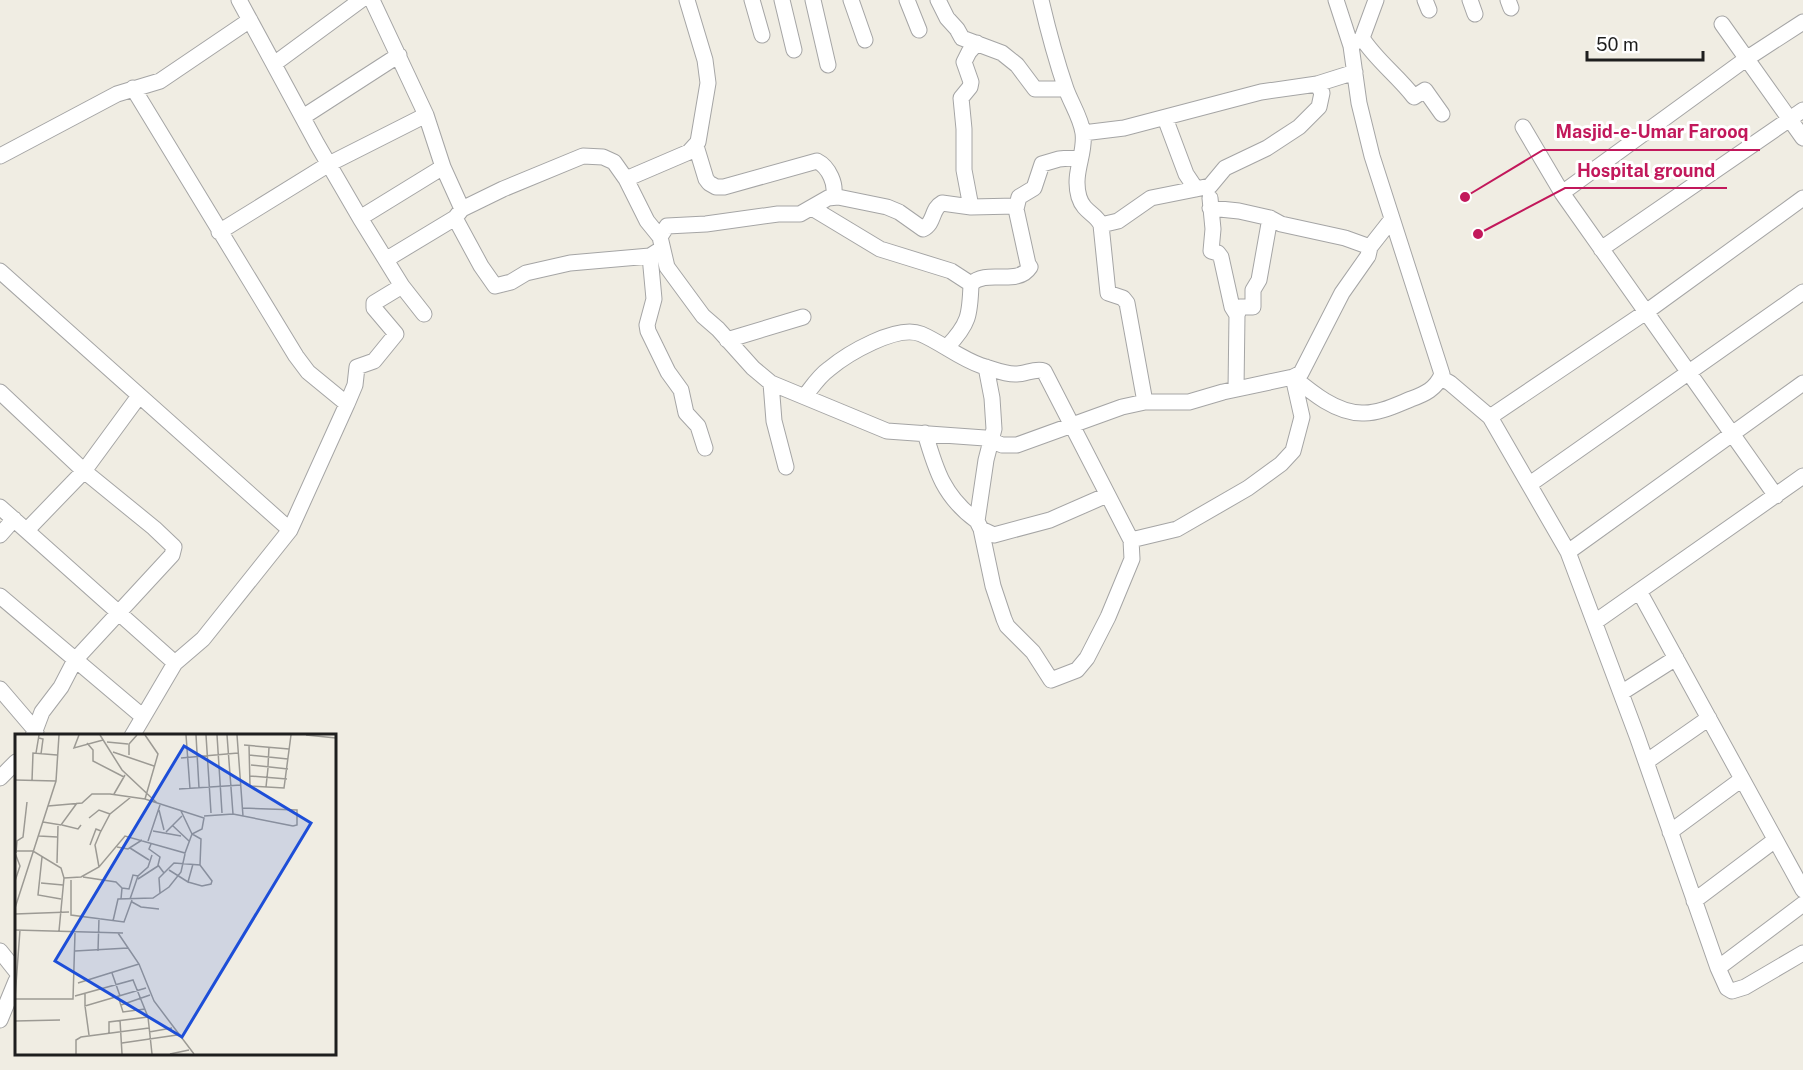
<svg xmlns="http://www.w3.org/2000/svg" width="1803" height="1070" font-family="'Public Sans',sans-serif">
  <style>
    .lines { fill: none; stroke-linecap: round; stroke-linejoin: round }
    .minor-casing { stroke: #a5a5a5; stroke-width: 17 }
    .minor { stroke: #fff; stroke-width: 15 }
    .inset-road { fill: none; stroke: #9c9a94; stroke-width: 1.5 }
    .view { fill: #1d4ed8; fill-opacity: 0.15; stroke: #1d4ed8; stroke-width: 3 }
    .inset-edge { fill: none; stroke: #1e1e1e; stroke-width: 3 }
    .leader { fill: none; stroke: #c2185b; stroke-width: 2 }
    .callout-dot { fill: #c2185b; stroke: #fff; stroke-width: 2 }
    .callout-label { font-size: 18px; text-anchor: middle; font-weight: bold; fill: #c2185b; stroke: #fff; stroke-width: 6; stroke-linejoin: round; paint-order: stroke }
  </style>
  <rect width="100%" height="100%" fill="#f0ede3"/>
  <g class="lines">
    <defs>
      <path id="minor" d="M239,0L317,144L360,218L402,286L424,314
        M372,0L426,115L443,167L462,209L455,218L481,266L495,286L511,282L526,273L570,263L650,256L661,249
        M752,0L762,35
        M782,0L794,50
        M813,0L828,65
        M851,0L865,40
        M907,0L919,30
        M938,0L947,18L957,29L962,38L1002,53L1017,65L1035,89H1066
        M1041,0C1048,30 1056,60 1066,89C1071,103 1081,118 1083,133C1086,154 1072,173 1079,197C1084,213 1096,213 1101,225L1108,293L1123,298L1127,303L1145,402H1189L1223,392L1293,377L1301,373L1342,293L1368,256L1370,247L1392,219
        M1425,0L1429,10
        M1470,0L1475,14
        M1508,0L1511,8
        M1722,24L1803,138
        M1362,38C1376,60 1398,76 1414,97L1425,90L1442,114
        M1356,42L1362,38L1376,0
        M274,64L361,0
        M133,88L296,356L308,372L347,404
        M303,117L399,55
        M1165,118L1186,174L1196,189L1210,186L1225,168L1267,148L1299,127L1319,107L1322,93L1317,84
        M1523,127L1562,193L1776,496
        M1083,133L1124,128L1261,92L1317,84L1355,72
        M696,146L706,179L709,183L716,187H724L817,161C829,167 837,185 833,197
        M0,156L117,94L160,81L250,20
        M626,179L689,152L698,142L708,83L705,60L687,0
        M1562,193L1746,59L1803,22
        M1210,198L1213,229L1211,251L1218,253L1221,257L1232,307L1237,315
        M971,207L964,170V129L961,98L970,87L971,82L964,62L969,52L977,43
        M812,208L880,249L951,271L971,284
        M1210,208L1239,211L1270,218L1281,224L1345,238L1370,247
        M462,209L503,189L583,156L603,157L614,162L626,179L647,221L660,237L667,267L703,316L718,329L753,368L771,383L887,431L985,438L1002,445H1017L1122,407L1145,402
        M360,218L443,167
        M1101,225L1118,221L1151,198L1196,189
        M219,232L329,164L426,115
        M660,237L667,226L706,224L778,214H800L828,198L838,197L887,207L899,212L923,229C935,223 931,209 942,203L971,207L1016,206
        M1601,249L1803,110
        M650,256L654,299L647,325L648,331L668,372L681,390L686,413L698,426L705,448
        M387,259L455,218
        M0,271L290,530
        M727,340L803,317
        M947,347C969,324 970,315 971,284C987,268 1017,287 1030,267L1028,264L1016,209L1019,197L1034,188L1042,164L1059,159L1081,157
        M986,367L992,398L994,429L986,460L977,521L981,529L994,535L1050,520L1107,495
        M1293,377C1311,392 1336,413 1362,413C1378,414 1396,405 1411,399C1425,394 1436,389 1442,374L1372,156L1359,103L1351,46L1336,0
        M1441,378L1450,383L1490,417L1568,552L1637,736L1718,968L1727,988L1732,991L1745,987L1803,953
        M771,383L774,421L786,467
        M1236,389L1237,315L1240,307H1253V290L1259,280L1270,218
        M0,392L84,471L154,528L174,547L172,555L75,660L61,687L42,712L33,736
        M805,396C812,387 819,376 829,369C847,354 897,324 921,334C942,343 959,358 982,366C993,369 1006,375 1017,374C1026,374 1035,368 1044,371L1131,540L1132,559L1108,617L1087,658L1077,670L1051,680L1033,652L1007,626L1004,619L993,586L981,529
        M1490,417L1646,312L1803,198
        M925,433C936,471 944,497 977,521
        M1530,484L1803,292
        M0,507L175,663
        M27,530L84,471L139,396
        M0,535L14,519
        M1131,540L1177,529L1248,488L1281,464L1293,451L1302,417L1293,377
        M1568,552L1803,383
        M1639,591L1803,890
        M0,596L142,716
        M1595,622L1803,476
        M0,689L36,731
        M1621,693L1676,658
        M132,736L175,663L203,639L290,530L347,404L355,385L357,367L374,361L396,334L374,308V303L402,286
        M1646,762L1709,718
        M0,778L16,762
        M1670,832L1742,779
        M1694,901L1775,840
        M0,951L16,971
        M1718,968L1803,904
        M0,1020L16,981"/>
    </defs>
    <use href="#minor" class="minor-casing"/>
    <use href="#minor" class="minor"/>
  </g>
  <g transform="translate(15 734)">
    <rect width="321" height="321" fill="#f0ede3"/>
    <path class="inset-road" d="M64,1L59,14L88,6M85,1L107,36L142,69M130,1L143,20L130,65M171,1L175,55M181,1L184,54M191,1L196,79M202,1L207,79M212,1L218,80M222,1L228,82M291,1L321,4M24,4L28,5L26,20M92,8L113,10M72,9L78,16V27L109,43M229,11L274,15M234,11L235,52L269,54L276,1M98,18L139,32M21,19L24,1M114,21V10L122,1M234,21L273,25M166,24L223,19M236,31L273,35M253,32L254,13M235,42L272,45M0,46L41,47M17,47L18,19L42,21M251,53L253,34M164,55L226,51M99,60L110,41M33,72L67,69L77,60H95L130,65L189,84L187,95L177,100L170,119L110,102L84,133L66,143L49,144M228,74L282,76V91L278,92M144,76L149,96M166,77L177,100L186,105L185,131M189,82L218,80L278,92M74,84L84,76L95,80M28,88L46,91L62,69M47,91L63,95L66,91M157,91L174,107M138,97L166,102M151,98L167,82M24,102L42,103M133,107L145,71M136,110L134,115L145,123L143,131L149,139M75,111L81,95L86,97M102,113L113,115L127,106M115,114L134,126M1,117H18L46,134L49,144L44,197M0,119L5,132L0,147M1,119L2,107L8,103L12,68M27,123L23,161L46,165M42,129L43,92M84,133L80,111L85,99L95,80L116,63M154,136L173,148L178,130M68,143L101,148L107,154L106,165M123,145L143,132M56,146V181L109,188L117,166M26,149L48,151M107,154L114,155L118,141L123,142M145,159L144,144L159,129L185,131L197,147L196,150L187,152L173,148M115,165L123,142L133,133L137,121M117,168L126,173L144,175M0,174L41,47L44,1M0,180L54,178M98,187L103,165L138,164L154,153L166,138L170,120M0,196L108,199M103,199L124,230L139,267L179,320M60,217L113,214M83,217L84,184M97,239L105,262M63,249L124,230M70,260V272L131,254M60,262L118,246L133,283L137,320M103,262L108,278L130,275M0,264L5,196M0,265H58L60,199M106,271L135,261M70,272L74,301M105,286L107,320M0,287L45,286M134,298L157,294M94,299V288L133,283M107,309L162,301M61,320V306L66,303L134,294M155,320L174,316"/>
    <path class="view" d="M169,12L296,89L167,303L40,227Z"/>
    <rect width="321" height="321" class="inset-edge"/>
  </g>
  <path class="leader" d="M1465 197L1543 150H1760M1478 234L1565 188H1727"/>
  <g class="callout-dot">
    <circle cx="1465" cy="197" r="6"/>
    <circle cx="1478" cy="234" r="6"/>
  </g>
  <g class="callout-label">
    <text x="1652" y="138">Masjid-e-Umar Farooq</text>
    <text x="1646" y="177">Hospital ground</text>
  </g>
  <path d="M1587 51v9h116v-9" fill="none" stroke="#1e1e1e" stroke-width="3"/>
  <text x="1596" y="51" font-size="18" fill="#1e1e1e" stroke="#ffffff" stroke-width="4.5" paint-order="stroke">50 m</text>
</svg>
